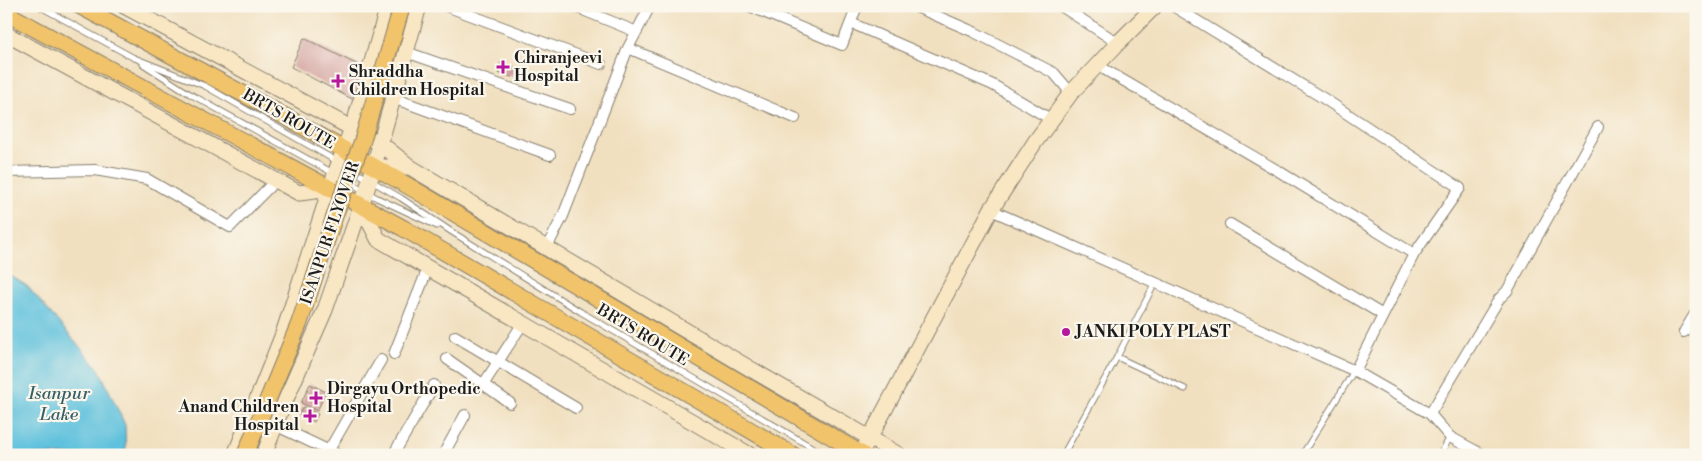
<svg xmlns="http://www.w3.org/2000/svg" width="1702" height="461" font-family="'Libre Bodoni',serif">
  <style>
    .water { fill: #5ec1dd; stroke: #3d6e7c }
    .building { fill: #cd9594 }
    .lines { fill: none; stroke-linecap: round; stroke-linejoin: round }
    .lane-casing { stroke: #867e6e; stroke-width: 7 }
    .street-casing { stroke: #867e6e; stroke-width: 12 }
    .secondary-casing { stroke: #867e6e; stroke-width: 17 }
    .primary-casing { stroke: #867e6e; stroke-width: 18 }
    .lane { stroke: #fff; stroke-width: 5 }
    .street { stroke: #fff; stroke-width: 10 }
    .secondary { stroke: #f9e7c3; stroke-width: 15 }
    .primary { stroke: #f1c36a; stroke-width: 16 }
    .primary-bridge-casing { stroke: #867e6e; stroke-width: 18; stroke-linecap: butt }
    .primary-bridge { stroke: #f1c36a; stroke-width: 16 }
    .poi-dot { fill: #b5179e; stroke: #fbf7ec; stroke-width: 2 }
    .labels { text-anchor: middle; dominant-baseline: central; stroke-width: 4.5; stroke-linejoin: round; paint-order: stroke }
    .poi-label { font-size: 16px; font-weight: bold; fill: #1c1c1c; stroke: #fbf7ec; text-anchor: start }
    .street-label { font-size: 16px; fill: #1c1c1c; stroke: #fbf7ec }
    .water-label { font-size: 18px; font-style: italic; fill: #365e69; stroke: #fbf7ec }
  </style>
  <rect width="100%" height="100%" fill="#fbf7ec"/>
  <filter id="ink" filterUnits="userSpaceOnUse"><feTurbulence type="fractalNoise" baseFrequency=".02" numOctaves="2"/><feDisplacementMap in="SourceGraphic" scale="10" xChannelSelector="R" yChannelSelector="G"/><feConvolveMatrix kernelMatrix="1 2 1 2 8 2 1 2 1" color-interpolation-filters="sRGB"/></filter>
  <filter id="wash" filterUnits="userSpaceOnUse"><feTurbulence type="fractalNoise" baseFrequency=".0096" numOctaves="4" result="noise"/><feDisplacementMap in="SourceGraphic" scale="20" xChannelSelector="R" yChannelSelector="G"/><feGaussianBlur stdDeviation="1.12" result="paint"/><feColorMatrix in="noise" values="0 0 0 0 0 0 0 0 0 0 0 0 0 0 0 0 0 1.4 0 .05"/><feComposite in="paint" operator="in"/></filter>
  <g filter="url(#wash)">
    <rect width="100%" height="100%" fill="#f1e0c0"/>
    <path class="water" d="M6,273L27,286L99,369L125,425L126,455H6Z"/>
    <g id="blocks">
      <path class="building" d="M304,38L366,69L356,101L291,67Z
        M501,62L515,67L512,77L498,73Z
        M310,384L326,392L317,411L301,403Z
        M303,407L318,414L314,422L299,414Z"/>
    </g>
  </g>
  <g filter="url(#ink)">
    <use href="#blocks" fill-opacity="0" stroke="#867e6e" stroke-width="1"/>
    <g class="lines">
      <defs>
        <path id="lane" d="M39,6L134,58
          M132,57L205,86L338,162
          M143,64L190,94L333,173
          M354,171L401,198L452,232L581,312L825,455
          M349,182L377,198L437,226
          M1117,357L1155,283
          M1063,455L1117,357L1185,389
          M1302,455L1354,371
          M1440,455L1450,437"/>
        <path id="street" d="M446,6L601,64
          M573,6L637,32
          M749,6L842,45L857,6
          M914,6L974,32L1054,73L1071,93
          M1061,6L1118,43
          M851,23L993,85L1052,120
          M628,48L795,118
          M406,52L570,109
          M1097,65L1280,172L1414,254L1460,188L1323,98L1173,6
          M393,98L550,155
          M6,172L95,170L147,179L230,227L276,180
          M991,210L1355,371L1430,414L1450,437L1483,455
          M1230,224L1383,315
          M547,247L563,216L628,48L650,6
          M1684,332L1696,312
          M455,336L576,408
          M394,354L428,268
          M447,359L510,403
          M1355,371L1414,254
          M483,385L523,323
          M1430,414L1499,299L1507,291L1598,127
          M275,425L338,455
          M329,450L381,360
          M393,455L434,385
          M443,455L465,415"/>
        <path id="secondary" d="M124,6L381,144L410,167
          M6,34L299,193L331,189
          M374,167H410L749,368L899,455
          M361,205L378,239L750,455
          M866,445L991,210L1035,142L1071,93L1118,43L1155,6
          M235,455L283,334L335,174L356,117L388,6
          M264,455L279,415L325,310L370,180L419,6"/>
        <path id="primary" d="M80,6L288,118L410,187L863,455
          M6,13L403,228L793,455"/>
      </defs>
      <use href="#lane" class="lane-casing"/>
      <use href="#street" class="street-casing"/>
      <use href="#secondary" class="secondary-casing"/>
      <use href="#primary" class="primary-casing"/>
      <use href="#lane" class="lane"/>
      <use href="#street" class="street"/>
      <use href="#secondary" class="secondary"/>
      <use href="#primary" class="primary"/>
      <defs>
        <path id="primary-bridge" d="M245,455L299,324L336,212L362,142L402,6"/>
      </defs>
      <use href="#primary-bridge" class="primary-bridge-casing"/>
      <use href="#primary-bridge" class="primary-bridge"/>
    </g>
  </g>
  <g class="poi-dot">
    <path d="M500.5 59.5h5v5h5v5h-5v5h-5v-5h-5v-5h5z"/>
    <path d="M335.5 73.5h5v5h5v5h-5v5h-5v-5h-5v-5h5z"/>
    <circle cx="1066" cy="332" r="5"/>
    <path d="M313.5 390.5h5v5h5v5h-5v5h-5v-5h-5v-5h5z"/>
    <path d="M307.5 408.5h5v5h5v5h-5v5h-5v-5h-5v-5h5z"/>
  </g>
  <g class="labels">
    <g class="poi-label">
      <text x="514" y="58">Chiranjeevi<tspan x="514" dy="18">Hospital</tspan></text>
      <text x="349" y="72">Shraddha<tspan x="349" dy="18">Children Hospital</tspan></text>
      <text x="1076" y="332">JANKI POLY PLAST</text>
      <text x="327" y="389">Dirgayu Orthopedic<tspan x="327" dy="18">Hospital</tspan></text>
      <text x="299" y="407" text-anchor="end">Anand Children<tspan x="299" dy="18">Hospital</tspan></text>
    </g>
    <g class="street-label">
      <text transform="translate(289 119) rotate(30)">BRTS ROUTE</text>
      <text transform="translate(330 233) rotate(-71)">ISANPUR FLYOVER</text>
      <text transform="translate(643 335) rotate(31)">BRTS ROUTE</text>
    </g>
    <g class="water-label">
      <text x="59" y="393">Isanpur<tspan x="59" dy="21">Lake</tspan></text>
    </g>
  </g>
  <rect width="1702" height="461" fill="none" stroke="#fbf7ec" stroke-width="25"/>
</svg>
